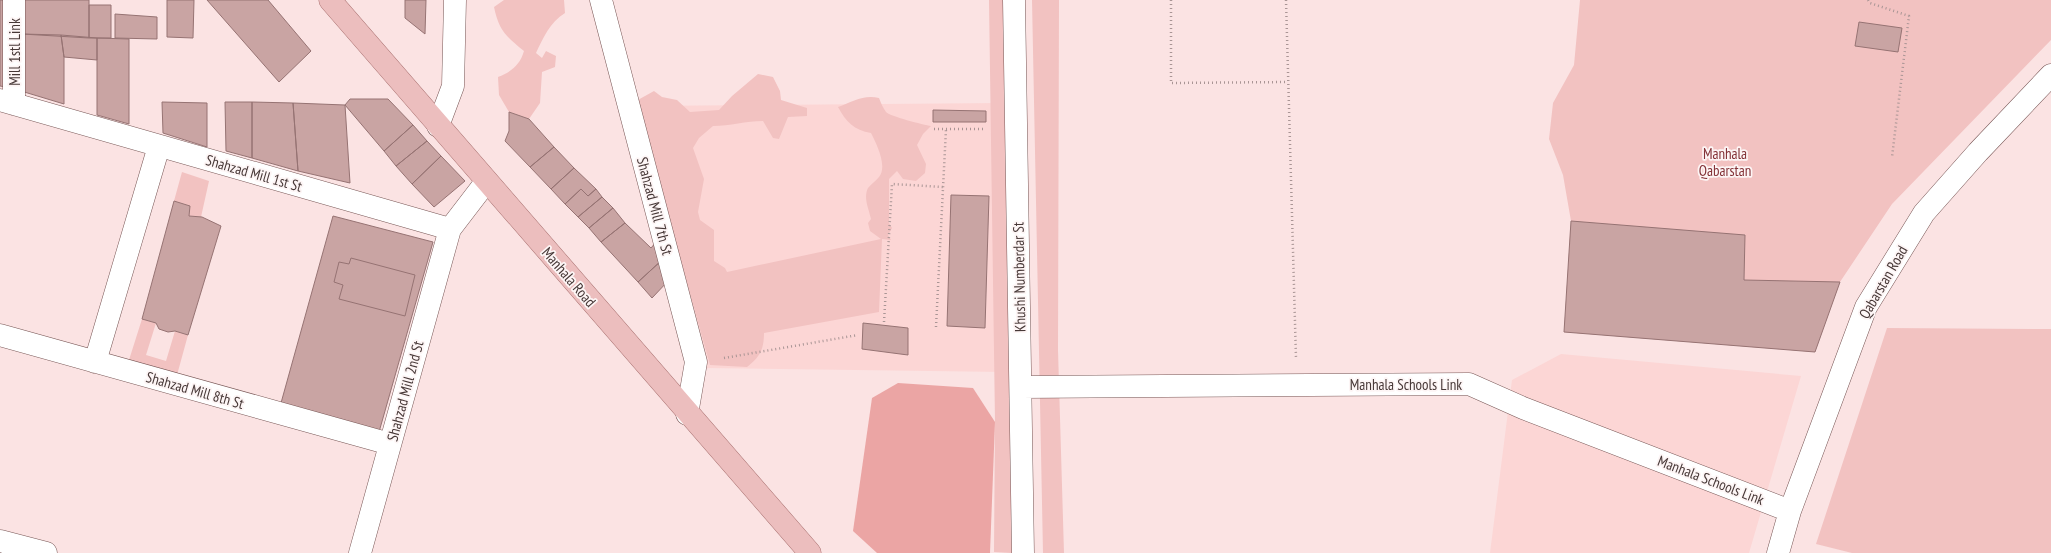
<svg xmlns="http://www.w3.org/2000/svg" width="2051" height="553" font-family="'PT Sans Narrow',sans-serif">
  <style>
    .built { fill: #fcd6d5 }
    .green { fill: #f2c2c1 }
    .water { fill: #eba5a4 }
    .building { fill: #c9a4a3; stroke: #967373 }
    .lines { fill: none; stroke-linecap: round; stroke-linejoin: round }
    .minor-casing { stroke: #785756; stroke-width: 23 }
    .primary-casing { stroke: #aa7372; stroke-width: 23 }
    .path { stroke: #a99595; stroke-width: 2.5; stroke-dasharray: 1 3; stroke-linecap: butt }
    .minor { stroke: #fff; stroke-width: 22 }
    .primary { stroke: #ecbebe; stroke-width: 22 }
    .labels { text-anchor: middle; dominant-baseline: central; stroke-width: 3.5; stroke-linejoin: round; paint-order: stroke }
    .street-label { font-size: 15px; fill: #473837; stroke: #fdf5f5 }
    .park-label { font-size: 15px; fill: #833136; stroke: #fdf5f5 }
  </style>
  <rect width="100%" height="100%" fill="#fbe3e3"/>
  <path class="built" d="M1002,103L1005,372L704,368L633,106Z
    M1561,354L1801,376L1749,553H1490L1512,380Z"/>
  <path class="green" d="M504,0H564L565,13C550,22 543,38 536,53L542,58L546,51L556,56L555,67L542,72L540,103L529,119L509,112L499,95L498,77C511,72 520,65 524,51C506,36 499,31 494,7Z
    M989,0H1004L1012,419V553L994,552L995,422Z
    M1032,0H1059L1058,350L1064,553H1043Z
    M1580,0H2051V40L1892,204L1840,282L1815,352L1564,332L1571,221L1563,175L1549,139L1553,103L1574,65Z
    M758,74L773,77L780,91L781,100L807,108V116L788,117L779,139L773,138L763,121C746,121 730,126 713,126L699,138L693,148L704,179L698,212L700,220L714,230V261L725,268L727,272L881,239L870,231L868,223L871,219C869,209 863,198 868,188C871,184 876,181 879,177C888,166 876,143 871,133C854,130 846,122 838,107C852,102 864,94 879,98C881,103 883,108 886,112C889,116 924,125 931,126L923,134L917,145L926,164L925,173L916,181L903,179L897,171L889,179V223L892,228L888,235L891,240L882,239L879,312L764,333C764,349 760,357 747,367L710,365L636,101L654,91L662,97L677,100L690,112L719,110L732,96Z
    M182,172L209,181L201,217L189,216L190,206L174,201Z
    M142,319L156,323L146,355L166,361L175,331L188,335L177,375L129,360Z
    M1887,328L2051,329V553H1852L1816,544Z"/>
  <path class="water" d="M898,383L973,388L995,422L990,553H877L853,531L872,398Z"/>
  <path class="building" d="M0,0H11L6,87L0,86Z
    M21,0H89V38L22,34Z
    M167,0H194L193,38L167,37Z
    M207,0H268L311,51L279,82Z
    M405,0H426L425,34L405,18Z
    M89,5H111V38H89Z
    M115,14L157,17V39L115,38Z
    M1859,22L1902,28L1898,52L1855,46Z
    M22,34L61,35L64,57V104L21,91Z
    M61,35L97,38V60L64,57Z
    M97,38L129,39V124L97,115Z
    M350,99H388L413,125L384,151L345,105Z
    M162,102L207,103V147L163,133Z
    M225,102H252V158L226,151Z
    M252,102L293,103L298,171L252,158Z
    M293,103L345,105L350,183L298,171Z
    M933,110L986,111V122H933Z
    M509,112L529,119L554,147L530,167L505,141L509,131Z
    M413,125L427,141L396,166L384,151Z
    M427,141L441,156L412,184L396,166Z
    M554,147L574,168L551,189L530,167Z
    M441,156L465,181L434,207L412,184Z
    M574,168L596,189L588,196L581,189L565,204L551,189Z
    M581,189L588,196L596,189L602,197L578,217L565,204Z
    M951,195L989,196L985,328L947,326Z
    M602,197L613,208L589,228L578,217Z
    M174,201L190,206L189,216L202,217L221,226L188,335L175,331L168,332L159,329L156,323L142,319Z
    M613,208L625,223L601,242L589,228Z
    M333,216L433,242L379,432L281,403Z
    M1571,221L1745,235L1744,280L1840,282L1815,352L1564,332Z
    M625,223L651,248L657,241L662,260L638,282L601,242Z
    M351,258L415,275L405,316L339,299L343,285L334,282L339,262L349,264Z
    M662,260L669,280L652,298L638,282Z
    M863,323L908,328V355L862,349Z"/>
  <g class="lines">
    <defs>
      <path id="minor" d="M601,0L696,362L687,414
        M1014,0L1023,553
        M0,100L450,229L486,182
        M14,104V0
        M438,126L453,86L455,0
        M0,335L390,444
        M95,362L159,146
        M1021,387L1469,384L1523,408L1790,511
        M0,541L46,553
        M360,553L450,229
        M1778,553L1790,511L1866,307L1924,213L1978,152L2051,75"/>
      <path id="primary" d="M330,0L810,553"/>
    </defs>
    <use href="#minor" class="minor-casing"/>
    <use href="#primary" class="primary-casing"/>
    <path class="path" d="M1171,0V83L1288,82
      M1286,0L1296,358
      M1868,0L1870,3L1909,16L1892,157
      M934,129H985
      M884,322L892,184L943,187
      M936,327L946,129
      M724,358L858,335"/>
    <use href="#minor" class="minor"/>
    <use href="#primary" class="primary"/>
  </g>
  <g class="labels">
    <g class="street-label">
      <text transform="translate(14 52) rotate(-90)">Mill 1stl Link</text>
      <text transform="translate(254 173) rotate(16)">Shahzad Mill 1st St</text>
      <text transform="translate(655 206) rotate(75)">Shahzad Mill 7th St</text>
      <text transform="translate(569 277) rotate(49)">Manhala Road</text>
      <text transform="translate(1019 277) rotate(-91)">Khushi Numberdar St</text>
      <text transform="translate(1883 282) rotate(-60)">Qabarstan Road</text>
      <text x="1406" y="384">Manhala Schools Link</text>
      <text transform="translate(195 390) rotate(16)">Shahzad Mill 8th St</text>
      <text transform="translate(405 391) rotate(-75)">Shahzad Mill 2nd St</text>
      <text transform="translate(1711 480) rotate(21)">Manhala Schools Link</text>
    </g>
    <g class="park-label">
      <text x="1725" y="153">Manhala<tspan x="1725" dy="17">Qabarstan</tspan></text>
    </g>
  </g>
</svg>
